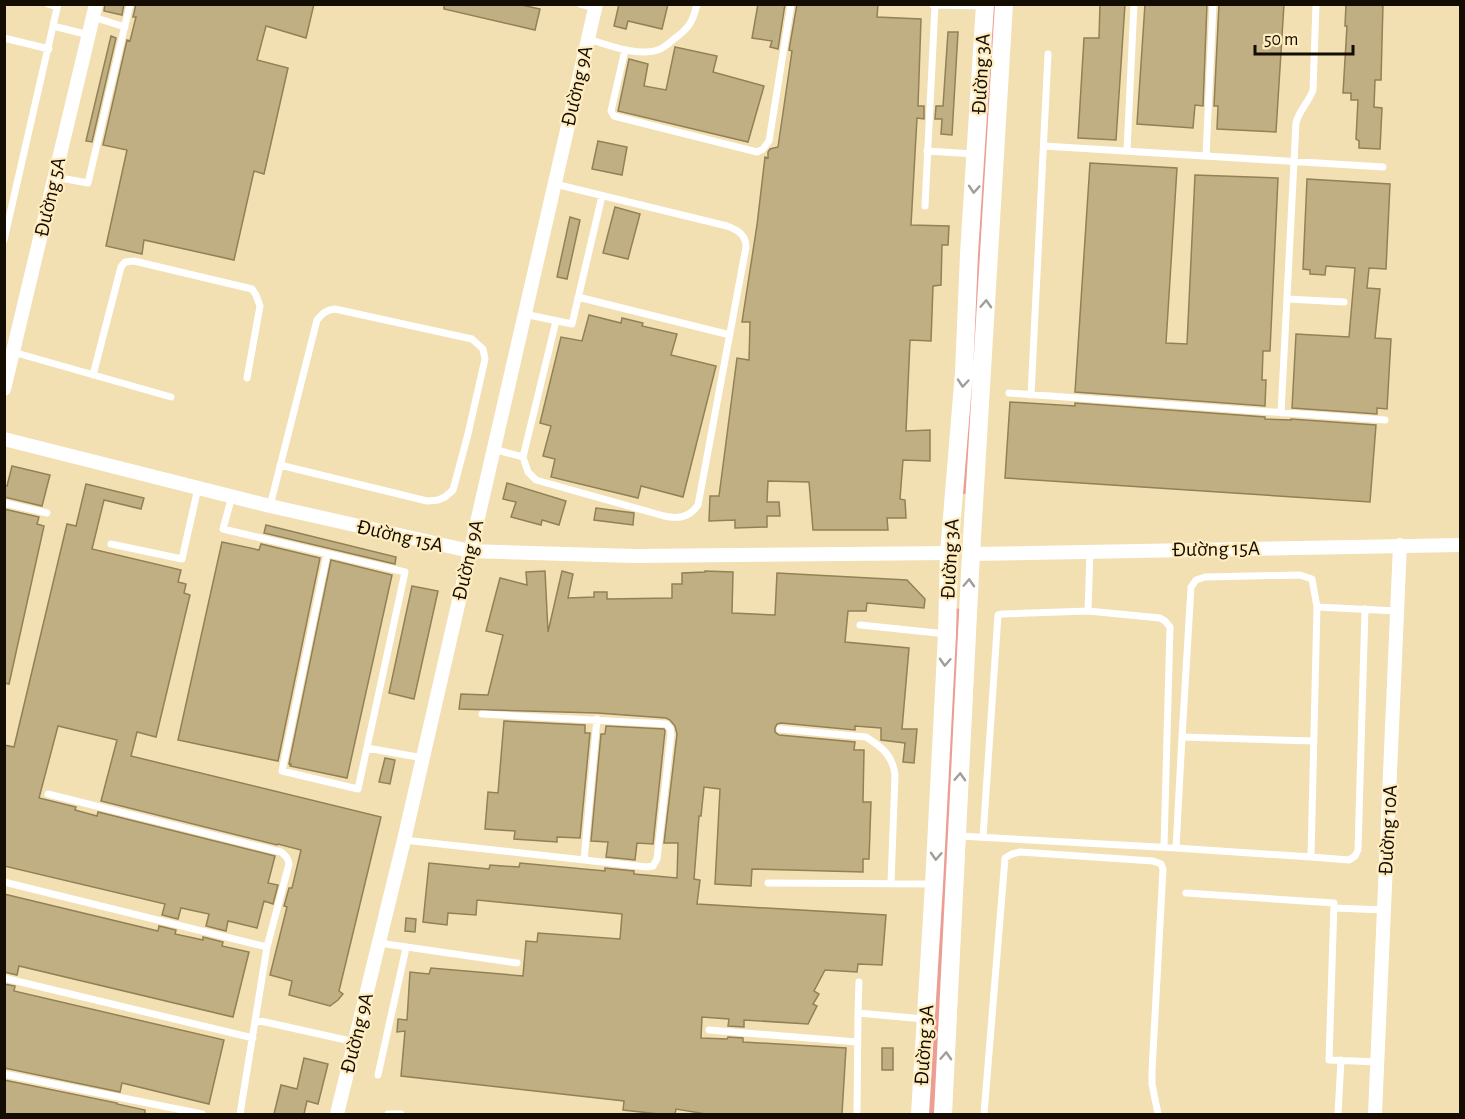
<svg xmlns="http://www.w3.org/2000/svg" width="1465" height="1119" font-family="'Alegreya Sans',sans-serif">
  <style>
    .green { fill: #ed9e93 }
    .building { fill: #c0af83; stroke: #928156; stroke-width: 1.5 }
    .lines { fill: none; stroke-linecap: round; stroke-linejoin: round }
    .lane { stroke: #fff; stroke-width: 7 }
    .street { stroke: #fff; stroke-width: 14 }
    .secondary { stroke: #fff; stroke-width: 18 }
    .oneway { stroke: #a19e99 }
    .labels { text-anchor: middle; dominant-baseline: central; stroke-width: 4.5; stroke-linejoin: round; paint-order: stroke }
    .street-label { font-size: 21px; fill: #130c00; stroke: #ffecbf }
  </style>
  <rect width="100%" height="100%" fill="#f2dfb2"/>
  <path class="green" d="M992,5H996L967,494H961Z
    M955,608L960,609L935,1114H927Z"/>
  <path class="building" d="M105,4H124L122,15L104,11Z
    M136,4H314L306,38L266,26L257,60L288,68L264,174L254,171L234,260L144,240L142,254L106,246L127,150L103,145L127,40L130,41L136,17H133Z
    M444,4H517L540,9L535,30L444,9Z
    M619,4H668L662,29L628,21L626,29L614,26Z
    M758,4H785L778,49L770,47L772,41L752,38Z
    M797,4H878L877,17L921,19L918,106H924V119L917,118L911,225L949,226L948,245H942L941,285L933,286L931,341L910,340L906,431L930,430V461L903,460L900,499L905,500L906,518H887L888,530H813L809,482L768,481L767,502H779L780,516H767V527L735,528V520L709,521L710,496H719L737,358L749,360L750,322H742L757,225L765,157L768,158V152L770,149L778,147L792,51L789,50Z
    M1100,4H1125L1116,140L1078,138L1084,38H1099Z
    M1145,4H1207L1203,106L1195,105L1193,128L1137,124Z
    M1219,4H1284L1276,132L1217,129L1218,106H1214Z
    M1346,4H1383L1381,80H1375L1374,107L1382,108L1380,149L1359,148V141L1356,139L1358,100H1351V93H1343L1347,26H1345Z
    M948,32H958L952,135L941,134L942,119H935L936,106H943Z
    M111,36L116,38L92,142L86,141Z
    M675,47L717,56L713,72L764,86L748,142L618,111L629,59L648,64L644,86L666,90Z
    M598,141L627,147L622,175L592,169Z
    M1090,163L1177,168L1166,343L1187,344L1195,175L1278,178L1270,351H1263L1262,380H1266L1265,406L1075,392Z
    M1307,179L1390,184L1386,269L1369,268L1367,288L1380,289L1375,338L1391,339L1387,409L1377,408V414L1292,408L1296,334L1349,337L1355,268L1326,266L1325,275L1310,274V270L1303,269Z
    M615,207L640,214L628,259L603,253Z
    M570,217L580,220L567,279L557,277Z
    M589,315L621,323L622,318L643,323L642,326L677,334L671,355L716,366L683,497L641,486L638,498L551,477L555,459L543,456L551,426L540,423L561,337L582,341Z
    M1010,402L1075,406V403L1265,417V419L1291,420V419L1376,425L1370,502L1005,478Z
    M12,466L50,475L42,506L4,497V486H7Z
    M507,483L566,501L559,525L542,520L541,525L511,517L516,502L503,499Z
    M86,484L144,498L141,509L104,500L92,549L181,570L178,582L186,584L184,593L190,595L156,737L137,732L131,756L381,817L339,991L343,994L338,1000L330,1006L289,995L292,981L270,975L287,907L284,906L289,888H292L301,850L278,844L277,845L101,801L117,740L58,726L39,798L76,807L75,810L97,816L98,812L275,856L268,883L278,885L273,904L264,901L257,928L228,921L226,931L206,926L209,914L181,908L178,919L162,915L165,904L4,866V745L14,747L67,524L76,526Z
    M596,508L634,513L633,525L594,520Z
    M4,509L39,517L37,524L44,526L9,684L4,683Z
    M266,525L396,557L395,564L264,533Z
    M222,542L259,550L261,544L320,558L278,761L178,740Z
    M331,560L392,575L347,778L290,766L291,764H289Z
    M545,571L548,632L562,571L573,574L568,598L594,597V592H607V599L672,598V584H682V573L705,572V571L733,572L732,613L775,615L777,573L907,580L925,599L924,608L867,603L866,611H848L845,642L909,648L902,729H917L914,763L903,762L905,743L881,740V728L855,726V730L781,723L777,724L775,728V732L779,735L855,742L854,750H864L863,802H871L869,859H863V872L752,869L751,886L715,884L720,789L704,787L701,816H699L694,879L700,880L697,904L886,915L882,965L858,964L857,972L825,970L814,991L819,994L813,1004L817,1006L808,1024L744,1020V1027L728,1026L729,1019L702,1017L701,1038L727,1039L728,1037L743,1038V1042L846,1048L842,1114H706L676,1109L675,1114H659L623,1110L624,1101L401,1076L405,1031L397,1032L398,1019L407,1020L410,972L429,974L431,968L523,976L526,941L537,942L538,933L620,939L622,914L477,900L476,915L448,913L447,925L423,922L429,863L489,869L490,865L519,867L520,863L605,871V868L634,871V874L677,878L678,843H664L677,734L675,726L670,720L666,718L597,713L459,709L461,694L488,695L503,635L486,631L500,578L527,585L526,572Z
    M412,586L438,591L414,699L389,693Z
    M504,721L585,725V733H590L580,838L557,837V842L514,839L515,831L485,829L488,792L498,793Z
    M606,726L664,729L665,731L653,844L637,843L635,860L606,857L608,842L591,841L601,734H605Z
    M385,758L395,760L390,784L379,782Z
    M4,894L158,931L159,926L176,930L175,934L203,940V937L223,942L222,946L249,952L233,1017L19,966L17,975L4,972Z
    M406,918L416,919L415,932L405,931Z
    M4,984L15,986L14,991L224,1040L209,1104L122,1083L120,1092L4,1068Z
    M882,1048H893V1070H882Z
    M304,1058L328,1064L318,1104L307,1101L304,1114H274L281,1085L297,1089Z
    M4,1080L117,1103V1104L145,1110V1114H4Z"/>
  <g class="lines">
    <path class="lane" d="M48,4L57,7
      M580,4L595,8
      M933,5L985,6
      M93,17L125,27
      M53,26L89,35
      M4,38L49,49
      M588,39C609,45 637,57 658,50C664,48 669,43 674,39C689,28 693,22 697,4
      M625,50L611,111L614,116L757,152L763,149L769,141L791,4
      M1044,146L1383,167
      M927,151L974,154
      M1127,151L1134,4
      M1206,156L1213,4
      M55,177L88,183L130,4
      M925,206L935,5
      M4,240L58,4
      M578,297L730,335
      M1287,299L1344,302
      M524,314L572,324L602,196
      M13,352L171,397
      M93,375L121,267L125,262L134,261L252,289L256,295L260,306L247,378
      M1009,393L1385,420
      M1031,395L1048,54
      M1281,413L1296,123C1299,110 1309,102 1313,90L1316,4
      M493,449L523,457L528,472L536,480L664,516C678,519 689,518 698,505L746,247C746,235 738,230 727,226L555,184
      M523,457L556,321
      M232,496L223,529L405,572L358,789L282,771L327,554
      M4,503L47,513
      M270,506L317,320C323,313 326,310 335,309L472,339L483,349L485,359L468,434L453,490L445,497L438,500L427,501L280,465
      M111,544L182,559L198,488
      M1090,552L1088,611L1160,618L1165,621L1170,627L1164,847
      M1317,607L1397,611
      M860,625L947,634
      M780,729L866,737C882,747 893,756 895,775L891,883
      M1182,737L1191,587L1196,580L1205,577L1300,575L1312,579L1317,607L1311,857L1349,860L1355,856L1358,850L1365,609
      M367,748L423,758
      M48,794L281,852C286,856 288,858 289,864L267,947L240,1114
      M959,836L1176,848
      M983,837L998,615L1002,614L1088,611
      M404,840L647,867L653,866L657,859L671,734L670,728L666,724L482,714
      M1311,857L1176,848L1182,737L1314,741
      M584,860L597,719
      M4,882L267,947
      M768,883L932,884
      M1186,893L1334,903L1329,1060L1378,1062
      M1334,908L1384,910
      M379,943L517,963
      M4,978L253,1038
      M858,1013L924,1019
      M256,1020L355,1042
      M709,1030L857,1042
      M4,1074L202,1114
      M378,1075L406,948
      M857,1112L858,1013L859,982
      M388,1114H401
      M984,1114L1005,858L1012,854L1020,852L1153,861L1161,864L1163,869L1152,1071V1084L1158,1114
      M1338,1114L1341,1060"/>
    <path class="street" d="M4,389L96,4
      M4,439L270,506L470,551L633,556L949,553
      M971,554L1460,545
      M337,1114L404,840L596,4
      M1375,1114L1400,545"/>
    <path class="secondary" d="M920,1114L934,884L947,634L949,553L964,372L969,254L985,4
      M943,1114L971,554L1004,4"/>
  </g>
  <defs><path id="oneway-chevron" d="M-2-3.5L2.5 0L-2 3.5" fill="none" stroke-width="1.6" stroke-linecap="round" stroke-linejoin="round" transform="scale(1.5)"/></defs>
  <g class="oneway">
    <use href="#oneway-chevron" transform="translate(974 189) rotate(94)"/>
    <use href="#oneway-chevron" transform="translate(986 304) rotate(-87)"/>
    <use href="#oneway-chevron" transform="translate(963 383) rotate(95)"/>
    <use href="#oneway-chevron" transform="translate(969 583) rotate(-87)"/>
    <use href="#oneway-chevron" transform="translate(945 662) rotate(93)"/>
    <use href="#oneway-chevron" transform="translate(960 777) rotate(-87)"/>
    <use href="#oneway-chevron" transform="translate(936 856) rotate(93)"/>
    <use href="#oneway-chevron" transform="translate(946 1056) rotate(-87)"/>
  </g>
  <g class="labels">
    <g class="street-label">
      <text transform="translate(981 74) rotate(-87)">Đường 3A</text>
      <text transform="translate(577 86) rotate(-77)">Đường 9A</text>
      <text transform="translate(50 197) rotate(-77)">Đường 5A</text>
      <text transform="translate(400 536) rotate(13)">Đường 15A</text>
      <text transform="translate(1216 549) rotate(-1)">Đường 15A</text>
      <text transform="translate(950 559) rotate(-87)">Đường 3A</text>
      <text transform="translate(468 560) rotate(-77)">Đường 9A</text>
      <text transform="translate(1388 830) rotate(-87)">Đường 10A</text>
      <text transform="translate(357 1033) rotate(-76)">Đường 9A</text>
      <text transform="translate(924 1045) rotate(-86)">Đường 3A</text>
    </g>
  </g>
  <rect width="1465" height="1119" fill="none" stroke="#130c00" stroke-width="12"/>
  <path d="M1255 45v9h98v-9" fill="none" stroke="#130c00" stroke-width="3"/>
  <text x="1264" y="45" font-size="18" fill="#130c00" stroke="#ffecbf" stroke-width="4.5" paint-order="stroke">50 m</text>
</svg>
